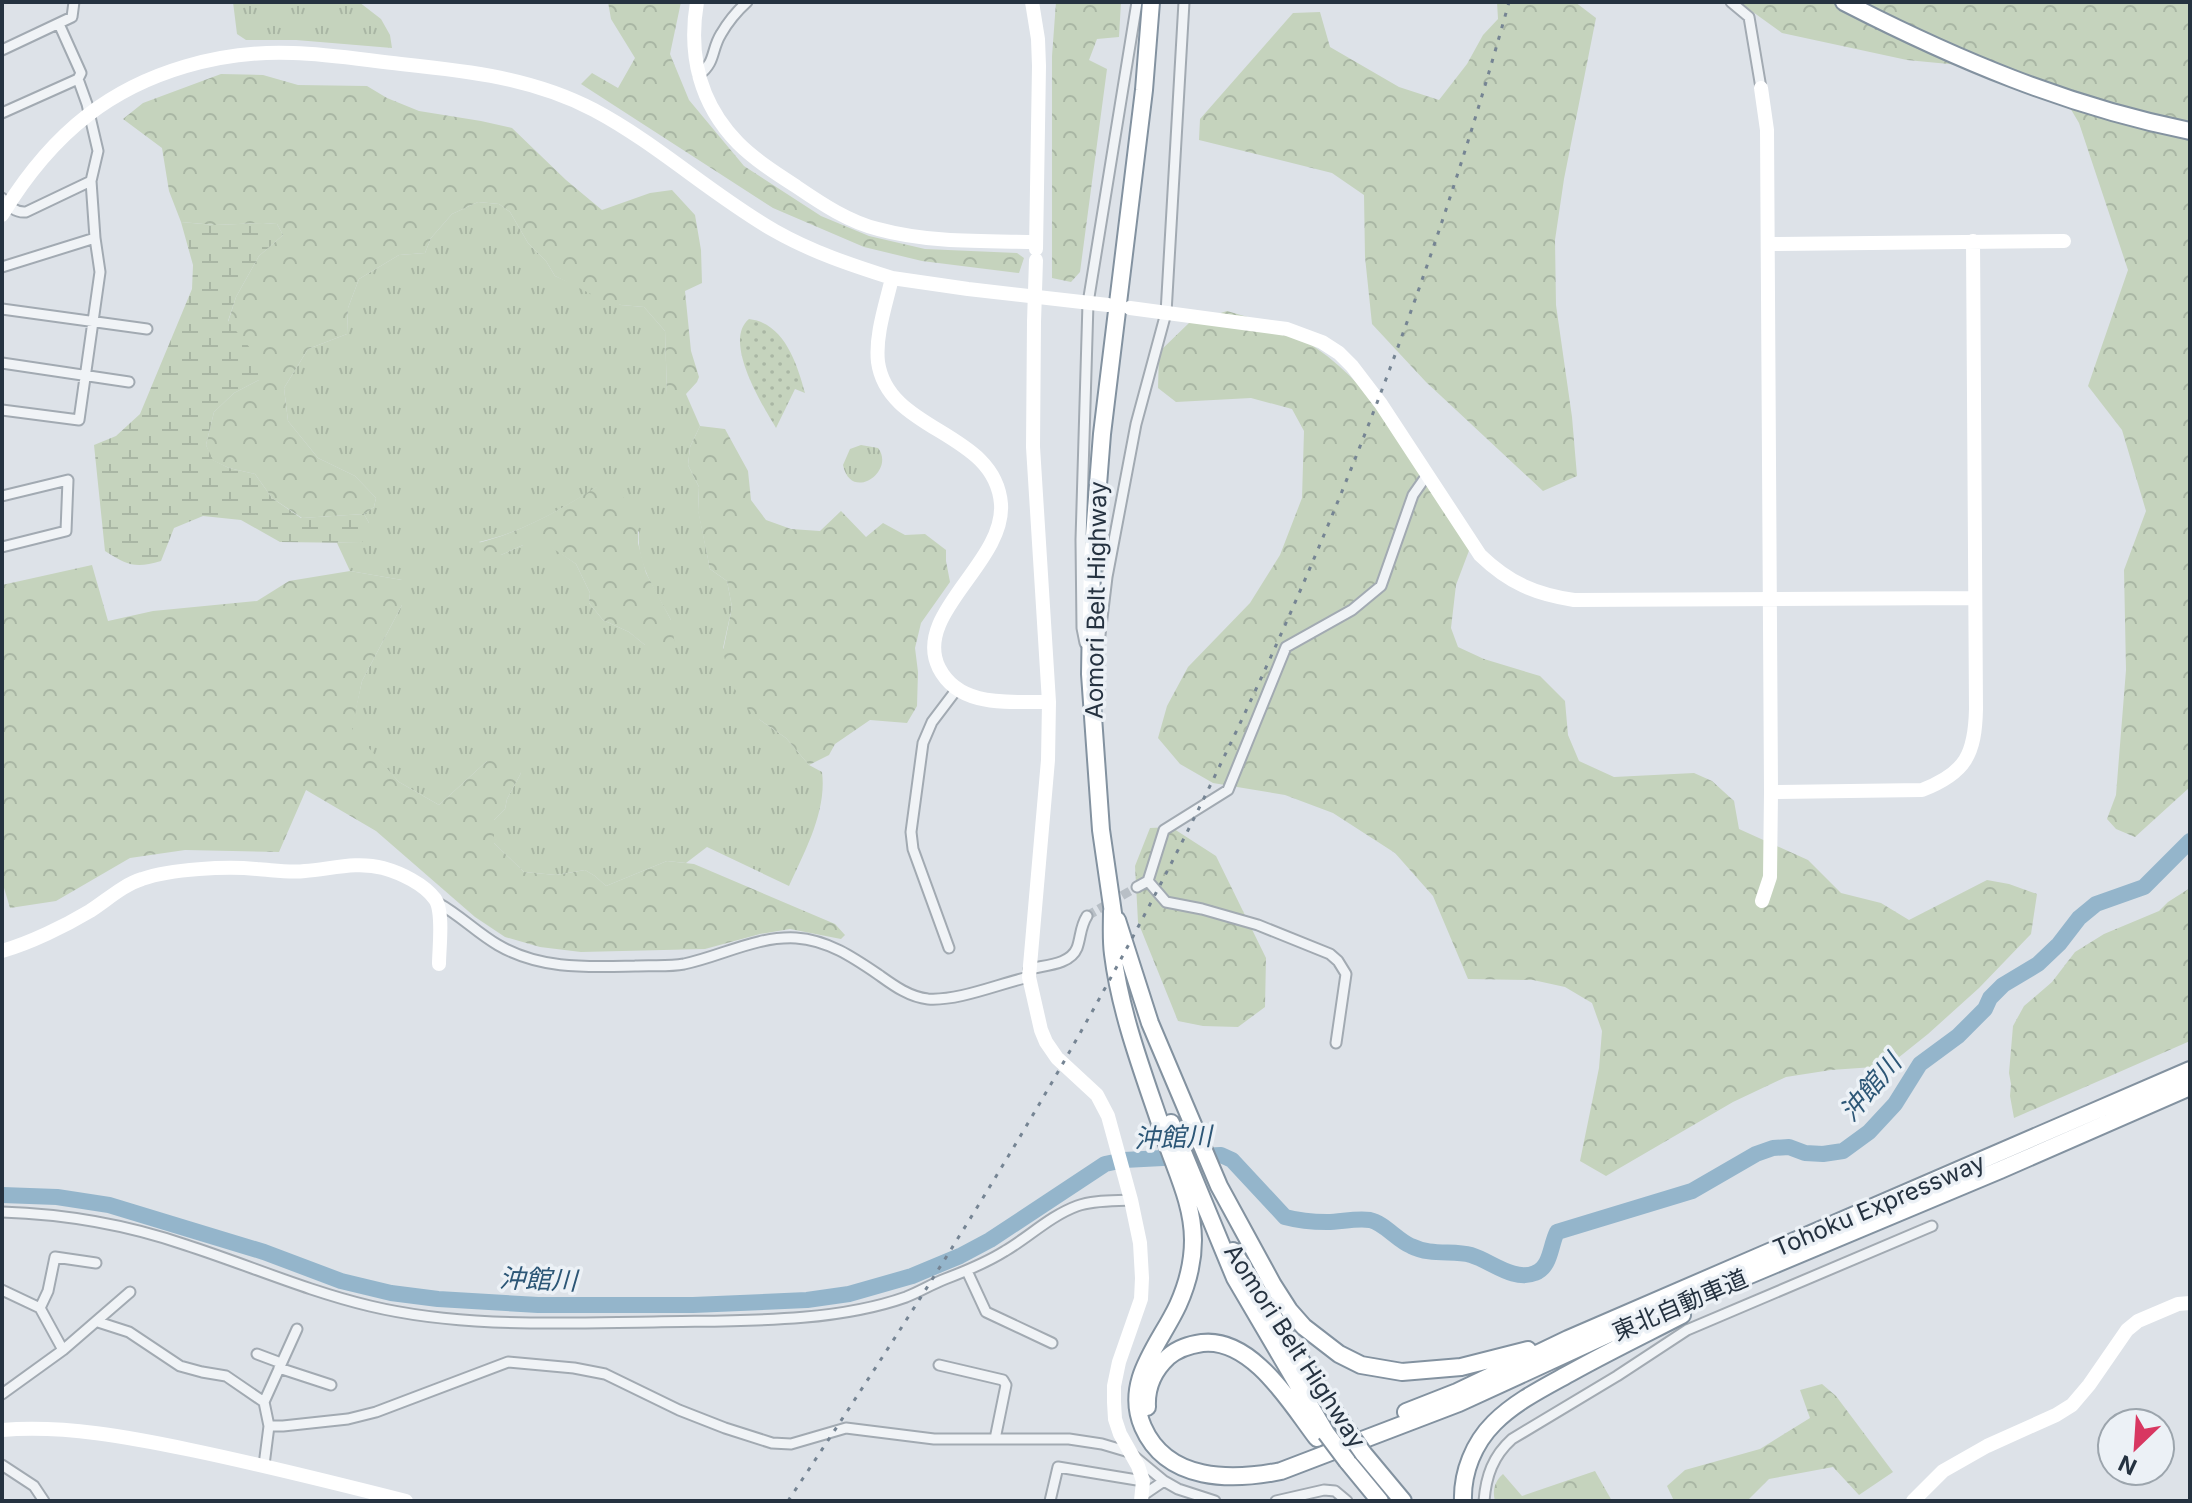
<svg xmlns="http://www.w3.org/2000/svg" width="2192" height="1503" font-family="Inter,'Noto Sans JP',sans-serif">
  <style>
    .grass { fill: url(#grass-tufts); fill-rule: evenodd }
    .forest { fill: url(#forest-crowns) }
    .wetland { fill: url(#wetland-marsh) }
    .garden { fill: url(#garden-dots) }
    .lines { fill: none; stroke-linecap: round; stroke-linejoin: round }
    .river { stroke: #94b5cb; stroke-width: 16 }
    .street-tunnel { stroke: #b8bfc6; stroke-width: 9; stroke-dasharray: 9 4.5; stroke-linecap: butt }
    .street-casing { stroke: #a2aab2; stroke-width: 13 }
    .highway-casing { stroke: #8392a0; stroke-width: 20 }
    .street { stroke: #f0f3f6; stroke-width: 9 }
    .secondary { stroke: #fff; stroke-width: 14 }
    .highway { stroke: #fff; stroke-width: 16 }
    .rail { stroke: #758493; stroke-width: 3; stroke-dasharray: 4 8; stroke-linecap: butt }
    .highway-bridge-casing { stroke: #8392a0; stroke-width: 20; stroke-linecap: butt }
    .secondary-bridge { stroke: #fff; stroke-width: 14 }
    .highway-bridge { stroke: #fff; stroke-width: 16 }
    .labels { text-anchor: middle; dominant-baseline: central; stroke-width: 7; stroke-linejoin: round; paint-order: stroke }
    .street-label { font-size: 24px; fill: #253240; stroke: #ecf1f6 }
    .water-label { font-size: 26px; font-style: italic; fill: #2c5676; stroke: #ecf1f6 }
  </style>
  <defs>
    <pattern id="grass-tufts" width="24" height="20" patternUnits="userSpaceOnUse" patternTransform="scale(2)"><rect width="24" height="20" fill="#c5d3bd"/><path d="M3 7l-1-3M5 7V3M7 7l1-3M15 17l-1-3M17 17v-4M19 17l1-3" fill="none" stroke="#a9b6a4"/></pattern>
    <pattern id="forest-crowns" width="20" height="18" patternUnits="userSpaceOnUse" patternTransform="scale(2)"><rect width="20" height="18" fill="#c5d3bd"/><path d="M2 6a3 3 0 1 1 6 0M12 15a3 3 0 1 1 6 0" fill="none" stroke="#a9b6a4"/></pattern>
    <pattern id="wetland-marsh" width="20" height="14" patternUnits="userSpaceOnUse" patternTransform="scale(2)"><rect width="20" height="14" fill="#c5d3bd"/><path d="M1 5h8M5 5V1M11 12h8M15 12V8" fill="none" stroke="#a9b6a4"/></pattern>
    <pattern id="garden-dots" width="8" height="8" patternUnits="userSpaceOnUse" patternTransform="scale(2)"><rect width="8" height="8" fill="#c5d3bd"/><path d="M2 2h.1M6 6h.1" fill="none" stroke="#a9b6a4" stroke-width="1.8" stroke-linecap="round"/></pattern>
  </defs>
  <rect width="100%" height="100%" fill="#dde2e8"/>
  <path class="grass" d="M233,2H359L381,19L390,35L392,48L296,40H246L237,34Z
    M478,202L499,204L510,212L528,243L546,261L555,276L621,305L644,307L665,331L667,394H686L700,426L690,447L688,465L699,487L698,509L710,569L727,581L732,607L723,648L760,720L786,738L809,765L822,772C827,811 805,851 789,886L707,847L686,863L667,861L606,886L595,876L585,870L556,875L524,872L494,843V820L505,809L507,799L521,773L487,761L439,805L399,782L351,730L362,681L402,605V580L350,571L337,543H360L369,523L364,514L374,507L376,498L355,476L318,458L288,421L284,388L308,349L347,334L348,308L359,279L399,255L425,253L431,238L452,214ZM597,487L639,532C636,564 657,593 671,620L645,645L629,632L603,620L589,603L590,593L576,564L548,544L523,545L501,555L479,542C523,532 560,510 597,487Z
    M861,445L878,448C896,471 851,503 843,465L850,449Z"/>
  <path class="forest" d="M608,2H681L670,54L689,100L744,166L821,216L869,236L925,249L1017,253L1024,258L1019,273L922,261L864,247L773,208L581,84L592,73L618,88L635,58L611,19Z
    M1056,2H1121L1119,37L1097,39L1089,60L1107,69L1080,272L1071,282L1052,278V56Z
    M1497,2H1575L1596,18L1564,179L1555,240L1556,305L1572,417L1577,476L1543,491L1426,382L1372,324L1365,257L1364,195L1332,173L1199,140L1200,119L1293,13L1320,12L1330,47L1399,87L1439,100L1467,64L1483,35L1498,19Z
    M1739,2H2190V787L2135,837L2116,829L2107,819L2116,795L2126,670L2124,570L2146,511L2122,430L2088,386L2128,270L2079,123L2063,96L1959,65L1907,60L1782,33Z
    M221,74L263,75L298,85L367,86L387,98L419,111L481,121L512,128L566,180L602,210L650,193L672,190L695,215L701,250L702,283L685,291L691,351L699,377L697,382L686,394H667L665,331L644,307L621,305L603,300L555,276L546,261L528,243L510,212L499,204L478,202L452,214L431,238L425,253L399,255L359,279L348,308L347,334L308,349L284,388L288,421L318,458L355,476L376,498L374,507L364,514L302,518L272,498L255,474L229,468L212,460L206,445L214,412L234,393L259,380L228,322L236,297L259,256L283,235L277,224L263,223L215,225L181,222L169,191L162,148L123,119L143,103Z
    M1227,311C1248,317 1271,323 1291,333C1374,375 1423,472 1470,548L1456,585L1451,628L1458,647L1484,659L1540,676L1565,701L1568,735L1579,761L1614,777L1694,773L1712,781L1734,801L1739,829L1808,860L1841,893L1881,903L1909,920L1987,880L2009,884L2037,894L2031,934L1979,988L1928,1034L1888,1066L1831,1070L1786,1077L1733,1102L1606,1176L1580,1161L1599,1068L1602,1031L1592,1003L1565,987L1533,980L1468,979L1433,896L1395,853L1333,813L1285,795L1213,783L1180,764L1158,738L1167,706L1188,667L1250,603L1280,555L1302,498L1304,431L1292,409L1251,398L1176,402L1158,388L1159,352L1189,323Z
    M700,426L725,429L748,471L751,500L766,520L791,529L820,531L841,511L866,537L883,523L905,535L925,534L946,550V561L950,582L921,623L915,648L918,672L917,706L907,723L870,720L835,744L829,755L809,765L786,738L760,720L749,710L730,682L723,651L732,607L727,581L710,569L698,511L699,487L688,465L690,447Z
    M598,486L618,494L638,508V543L646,573L671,620L675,645L665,648L645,645L629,632L603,620L589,603L590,593L576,564L548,545H523L501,555L487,554L478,543C522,532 560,510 598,486Z
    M92,565L108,621L153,611L257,601L289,581L350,571L402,580V605L362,681L352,729L399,782L439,805L487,761L514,759L521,773L507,799L505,809L494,820V843L524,872L556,875L585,870L595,876L606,886L667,861L694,864L835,924L845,935L841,939L790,929L760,934L705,949L581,952L540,947L505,937L475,917L376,831L306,790L279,852L185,850L130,858L56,901L10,908L2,881V585Z
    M1171,827L1216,856L1266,958L1265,1007L1238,1027L1203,1026L1178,1021L1138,922L1135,866L1150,828Z
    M2190,888V1041L2014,1118L2010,1096L2011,1084L2009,1073L2013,1026L2024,1006L2052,982L2075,952L2104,934L2159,911L2168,902Z
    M1822,1384L1836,1396L1893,1472L1859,1495L1833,1467L1769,1479L1747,1501H1674L1667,1486L1685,1470L1760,1449L1810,1418L1800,1390Z
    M1595,1471L1612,1501H1495C1492,1490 1495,1481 1503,1474L1522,1496Z"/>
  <path class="wetland" d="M181,222L214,225L263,223L277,224L283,235L259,256L236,297L228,321L264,365L259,380L234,393L214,412L206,445L213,460L229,468L255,474L272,498L301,518L364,514L369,523V537L360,543L280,542L241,520L203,516L174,528L161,561C135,569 127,565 105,551L94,445L116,436L140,414L192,289L193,265Z"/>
  <path class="garden" d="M749,319C784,323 797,363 805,393L795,389L776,428C763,406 722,341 749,319Z"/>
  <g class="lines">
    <path class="river" d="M2,1195L57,1197L109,1205L264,1252L341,1281L391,1293L438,1299L538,1305H693L807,1300L849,1294L912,1276L960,1256L990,1240L1105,1164L1124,1160L1221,1155L1232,1160L1285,1217C1296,1220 1315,1222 1327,1222C1341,1222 1355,1218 1370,1220C1384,1223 1397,1240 1411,1246C1431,1256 1453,1250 1471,1255C1491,1261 1514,1282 1535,1273C1551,1267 1550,1246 1557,1232L1692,1191L1756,1154L1773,1148L1789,1147L1805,1153L1823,1154L1843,1151L1869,1132L1895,1104L1920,1064L1958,1036L1985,1009L1990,998L2003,985L2038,964L2059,944L2079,918L2096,904L2144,887L2190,841"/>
    <path class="street-tunnel" d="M1087,916L1137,887"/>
    <defs>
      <path id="street" d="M1731,2L1749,17L1761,88
        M2,50L72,17L74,2
        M699,75C716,62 711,50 721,34C728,22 737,11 747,2
        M2,113L78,79
        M2,198C9,206 15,213 26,212L91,181
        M2,267L95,238
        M2,309L147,329
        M2,363L129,382
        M2,410L79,420L100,272L95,238L91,181L98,151L87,104L78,79L81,73L59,24
        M2,496L68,480L66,531L2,547
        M1085,643L1082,628L1081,540L1088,303L1137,2
        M1099,699V643L1107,577L1136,424L1166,313L1184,2
        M1148,881L1166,902L1202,909L1258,925L1330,954L1338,961L1346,974L1336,1043
        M1137,887L1148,881L1164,830L1228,790L1286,647L1352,610L1381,586L1413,495L1427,475
        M438,903C460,915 477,933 498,945C541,970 588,967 635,966C651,965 668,967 684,964C722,956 756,936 796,938C828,940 854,958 879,975C893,985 909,997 928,999C959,1001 998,984 1029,977
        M949,948L913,849L911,832L923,743L932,722L957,689
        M1029,969C1045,965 1070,965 1077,948C1081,937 1080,927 1087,916
        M2,1212C64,1214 128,1225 186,1245C248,1265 307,1291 370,1306C462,1328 560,1323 654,1322C734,1320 830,1324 906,1297C919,1292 932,1284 945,1279C966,1271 986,1263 1005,1251C1029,1237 1050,1216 1077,1206C1093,1200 1113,1201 1131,1200
        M967,1271L986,1312L1052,1343
        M2,1290L40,1308
        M98,1322L129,1332L180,1366L202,1372L226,1376L264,1402
        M63,1350L40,1308L48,1291L55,1257L96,1263
        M257,1354L281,1363
        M939,1365L1003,1380L1006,1385L995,1439
        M279,1368L331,1385
        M2,1394L63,1350L130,1292
        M269,1426L264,1402L297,1329
        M2,1465L34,1486L44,1501
        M264,1465L269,1426H283L348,1419L376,1412L508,1362L574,1368L605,1374L679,1410L725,1428L772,1443L791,1444L846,1428L934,1439H1069L1102,1444L1129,1452L1164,1481L1178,1489L1215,1501
        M1142,1496L1164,1481
        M1050,1501L1058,1467L1143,1481
        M1276,1501L1324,1490L1335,1491L1347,1501
        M1484,1501C1486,1476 1493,1456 1512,1439L1617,1376L1687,1330L1932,1226"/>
      <path id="highway" d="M1844,2C1955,59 2066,106 2190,131
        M1112,911C1112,925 1111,940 1113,954C1121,1018 1146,1080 1166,1141C1177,1173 1193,1205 1193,1240C1193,1262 1187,1285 1178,1305C1160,1344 1123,1381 1143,1427C1167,1482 1232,1481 1281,1471L1459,1403L1609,1334L2000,1170L2190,1087
        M1114,920L1101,830L1090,674L1092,561L1102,434L1144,90L1151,2
        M1117,920L1150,1023L1219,1186L1273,1285L1289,1310L1304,1327L1339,1354L1361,1365L1402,1372L1461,1367L1528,1350
        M1171,1123L1235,1278L1326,1433
        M1233,1251L1294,1350L1342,1423
        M1147,1407C1146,1388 1153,1371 1168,1357C1178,1348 1189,1345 1202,1343C1252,1337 1291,1404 1317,1438
        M1406,1412L1457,1392L1568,1339L2190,1070
        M1363,1453L1403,1501
        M1347,1461L1380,1501
        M1463,1501C1462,1472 1474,1443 1494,1423C1516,1401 1545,1387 1572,1372C1608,1352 1645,1334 1682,1315"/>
    </defs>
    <use href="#street" class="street-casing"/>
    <use href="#highway" class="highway-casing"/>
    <use href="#street" class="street"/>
    <path class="secondary" d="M697,2C688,55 700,104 738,143C755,160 777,174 797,187C822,204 849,222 878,229C929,243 984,241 1036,242
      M1032,2L1038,39L1039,66L1036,249
      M1761,88L1767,130L1771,792L1770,877L1762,901
      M2,215C25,177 53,142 88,115C145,71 222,50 293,53C329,54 365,60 401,64C468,71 533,78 594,110C658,144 712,195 775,231C812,252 851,265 892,278C886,304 875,335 878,362C888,433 995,430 1001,504C1005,563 912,614 939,668C960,709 1011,701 1049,702
      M1768,244L2064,241
      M892,278L968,289L1108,305
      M1130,308L1287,329L1322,342L1339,353L1352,366L1381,404L1480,555C1509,583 1535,594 1574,600L1974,598
      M1034,322L1033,447L1049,702L1048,760L1029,977L1041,1030L1046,1042L1057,1058L1097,1095L1108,1116L1131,1200L1140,1243L1142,1278L1141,1299L1119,1362L1114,1386V1402L1115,1419L1120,1434L1138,1466L1143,1481L1141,1501
      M1771,792L1922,790C1966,773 1975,754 1976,709L1973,241
      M2,951C30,943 65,926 90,911C107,900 123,885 142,879C171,869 226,866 257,869C273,870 289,873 305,871C331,869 357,861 383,868C401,873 424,884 435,899C444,911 439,949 439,964
      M2,1430C65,1425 129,1437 191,1450C263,1465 335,1483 406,1501
      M1913,1501L1943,1471L1987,1446L2056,1415L2072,1405L2089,1385L2127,1330L2138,1321L2178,1304L2190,1303"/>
    <use href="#highway" class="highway"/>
    <path class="rail" d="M788,1501C896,1338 1003,1173 1098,1001C1272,686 1413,350 1509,2"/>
    <defs>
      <path id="highway-bridge" d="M1342,1423L1363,1453
        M1326,1433L1347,1461"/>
    </defs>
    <use href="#highway-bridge" class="highway-bridge-casing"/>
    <path class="secondary-bridge" d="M1034,322L1036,260"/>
    <use href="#highway-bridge" class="highway-bridge"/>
  </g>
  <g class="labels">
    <g class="street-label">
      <text transform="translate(1096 600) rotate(-89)">Aomori Belt Highway</text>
      <text transform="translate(1879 1205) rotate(-23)">Tohoku Expressway</text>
      <text transform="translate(1680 1305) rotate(-23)">東北自動車道</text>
      <text transform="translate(1295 1346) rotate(57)">Aomori Belt Highway</text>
    </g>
    <g class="water-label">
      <text transform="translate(1870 1087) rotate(-50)">沖館川</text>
      <text transform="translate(1173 1137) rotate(-2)">沖館川</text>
      <text transform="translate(538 1279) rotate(2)">沖館川</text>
    </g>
  </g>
  <rect width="2192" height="1503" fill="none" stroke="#253240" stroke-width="8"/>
  <g transform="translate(2136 1447) rotate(205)"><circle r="38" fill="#ecf1f6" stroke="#9ca5ad" stroke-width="2"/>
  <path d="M0-6L14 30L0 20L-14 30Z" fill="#d83761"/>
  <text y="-12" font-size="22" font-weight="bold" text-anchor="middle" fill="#253240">N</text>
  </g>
</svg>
